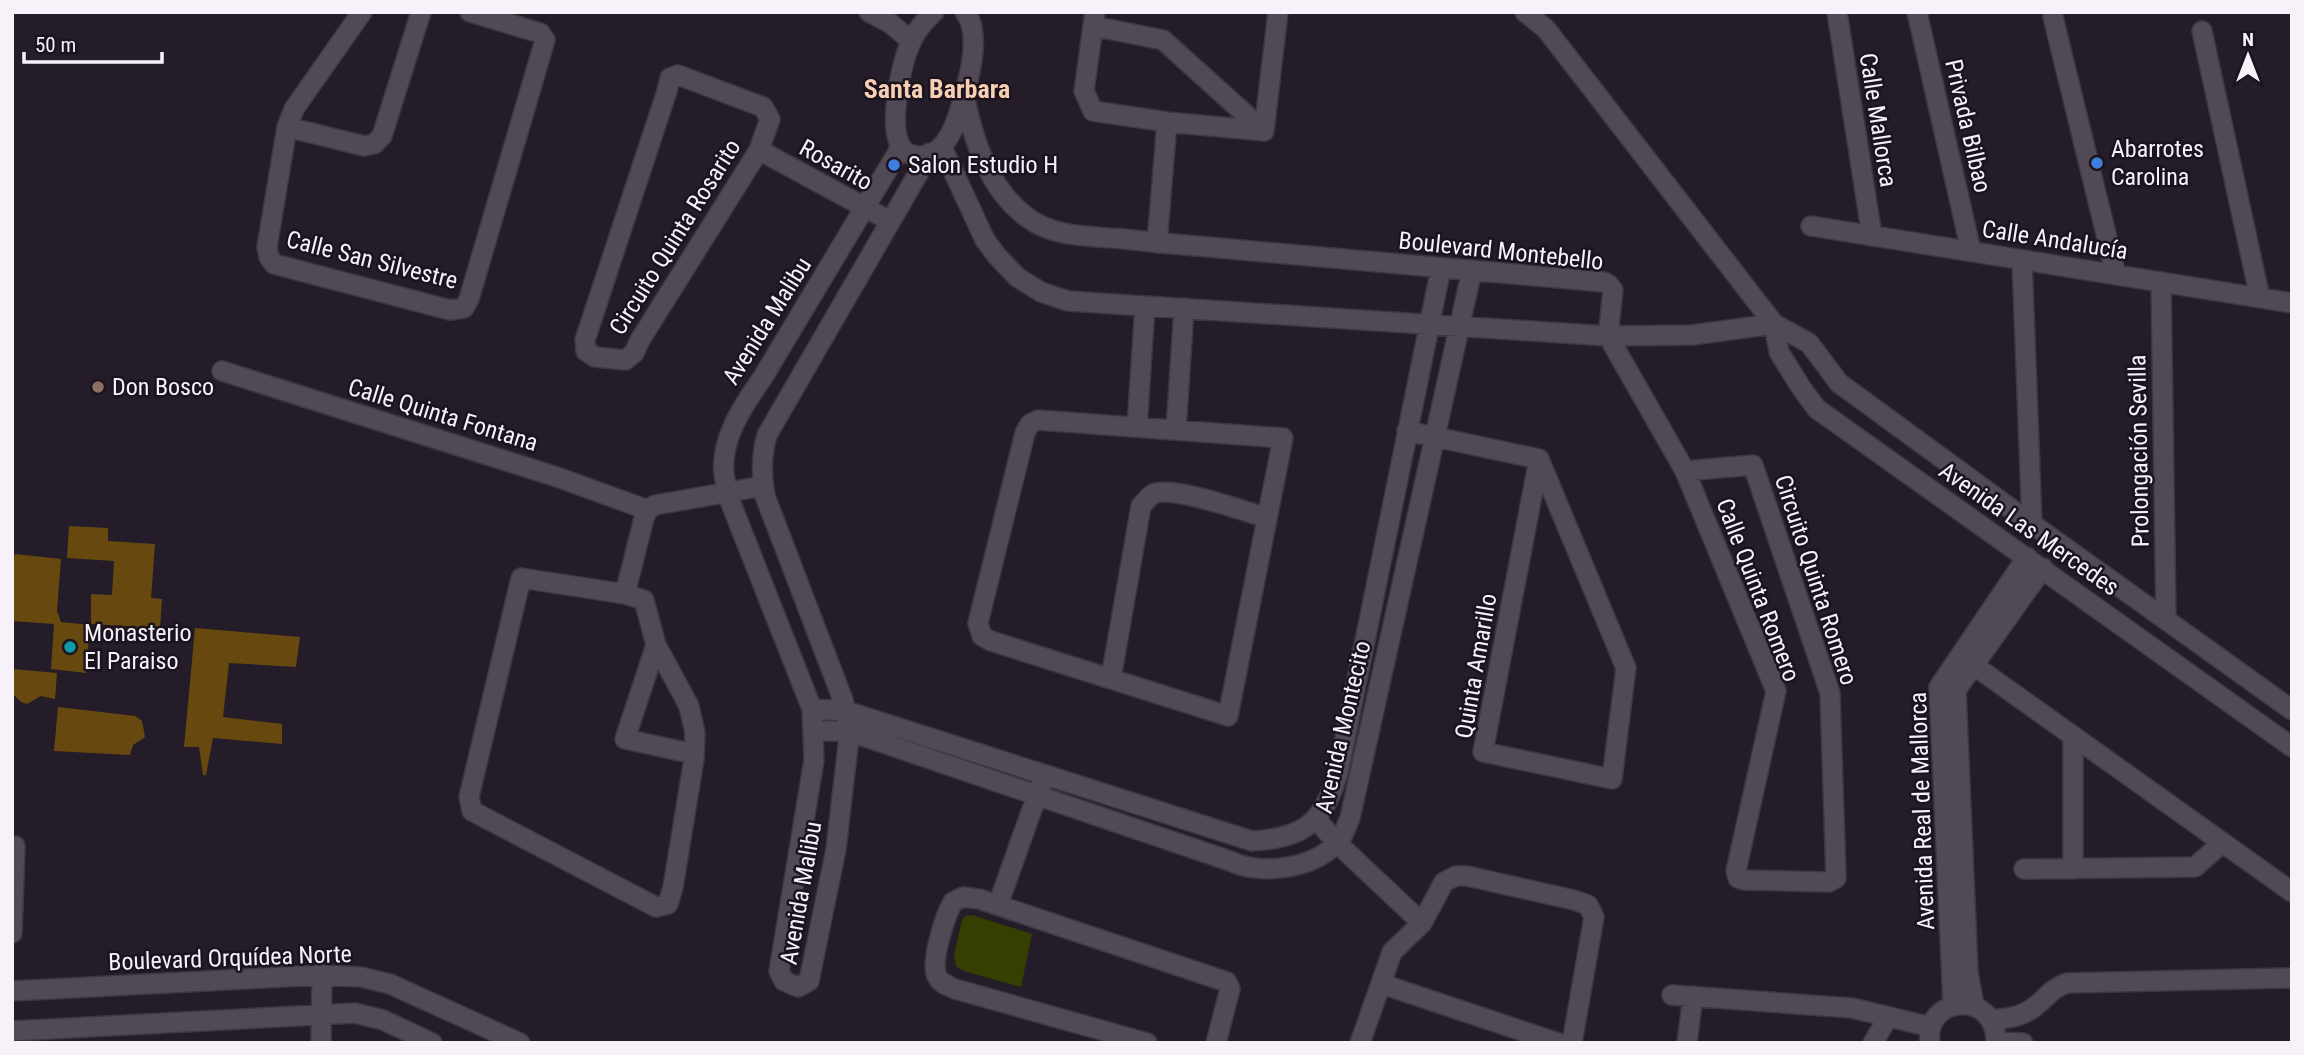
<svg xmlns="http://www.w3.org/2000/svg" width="2304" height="1055" font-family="'Roboto Condensed',sans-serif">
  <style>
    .green { fill: #343f00 }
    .building { fill: #67490f }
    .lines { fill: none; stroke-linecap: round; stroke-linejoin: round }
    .minor-casing { stroke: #3c363f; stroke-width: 22 }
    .minor { stroke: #524956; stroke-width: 19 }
    .shop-dot { fill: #3f7fe0; stroke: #1b131e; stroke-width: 2.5 }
    .education-dot { fill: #8d6e63; stroke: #1b131e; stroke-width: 2.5 }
    .culture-dot { fill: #0f9aa8; stroke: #1b131e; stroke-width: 2.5 }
    .labels { text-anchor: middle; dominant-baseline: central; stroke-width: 5; stroke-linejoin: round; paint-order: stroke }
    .street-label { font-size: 24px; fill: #f7f2fa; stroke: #1b131e }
    .poi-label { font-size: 24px; fill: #f7f2fa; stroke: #1b131e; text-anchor: start }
    .neighbourhood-label { font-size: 26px; font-weight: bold; fill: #f8cfb3; stroke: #1b131e }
  </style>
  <rect width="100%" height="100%" fill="#241c28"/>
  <path class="green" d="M972,915L1032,934L1021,987L964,971L956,966L954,955L962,920L965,916Z"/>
  <path class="building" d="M69,526L108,528V541L155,544L151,598L162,599L160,628L91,624V594L112,595L114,561L67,558Z
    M15,554L61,559L57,611L61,622L90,625L86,673L51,669L54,624L12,621V561Z
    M195,628L300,637L296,667L229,663L223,717L282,724V744L213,738L206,775H203L199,747H184Z
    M12,669L57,673L55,699L41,696L27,704L21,702L12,693Z
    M58,707L135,716L142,721L145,737L133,745L130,755L54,751Z"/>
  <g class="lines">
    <defs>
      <path id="minor" d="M362,12L294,109L287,127L267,247L269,257L274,264L450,310L464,308L469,299L545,40L540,33L470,12
        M869,12L890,23L911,41
        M934,12C925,20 916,31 911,42C901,64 888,125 901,147C905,153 913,156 920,156C953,156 961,104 968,80C973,61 978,28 965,12
        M1095,12L1084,91L1093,111L1167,122L1264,131
        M1525,12L1546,29L1774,324L1809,343L1839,383L2032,524L2292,710
        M1837,12L1872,236
        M1917,12L1971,251
        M2053,17L2116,275
        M1093,26L1163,40L1264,131
        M2202,31L2260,298
        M678,75L763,107L770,119L759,150L640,340L634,353L625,360L595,357L586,351L585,340L667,91L670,78Z
        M964,94C973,139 988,189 1028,218C1055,238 1092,236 1124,239C1156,243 1188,245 1219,248C1347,259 1476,271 1604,282L1609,285L1613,290L1608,336
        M287,127L364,146L374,144L382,136L421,12
        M1264,131L1278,12
        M901,147L763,377C744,404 720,439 724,474C725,483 728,492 730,501L812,709L814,760L779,971L784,981L798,987L809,981L836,849L849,737L848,721L843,700L765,496C761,474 761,456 767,435L930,153
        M942,147L985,240L997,256L1017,277L1041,292L1068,301L1608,336L1692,335L1774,324
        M759,150L890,221
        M1811,226L2292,303
        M1157,243L1167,122
        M2022,260L2032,524
        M2161,282L2166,620
        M1774,324L1779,352L1802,389L1817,409L2292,747
        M1608,336L1685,471L1776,691L1736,871L1738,878L1744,880L1829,882L1836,878L1830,693L1753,465L1685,471
        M222,371L557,477L648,510
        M1038,420L1283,438L1228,716L991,641L982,636L978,623L1025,433L1030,424Z
        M1137,427L1145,306
        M1176,430L1184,308
        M1407,431L1539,459
        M1539,459L1626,668L1612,779L1483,752Z
        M521,578L625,594L644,600L656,645L689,706L695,733L694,759L673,887L668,904L656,907L472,811L469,797Z
        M625,594L644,518L648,510L655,505L763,486
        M656,645L625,739L694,754
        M1965,659L2292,892
        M1111,678L1141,506C1145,502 1148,497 1153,494C1172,485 1244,511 1267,518
        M812,709L846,711L1252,841C1304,838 1323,823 1338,773L1441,268
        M813,731H848L1230,861C1263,877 1319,868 1341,838C1345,832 1347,824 1350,818L1472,270
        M2073,737V869
        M1317,820L1336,842L1422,923
        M2024,869L2195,867L2222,843
        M998,905L1041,784
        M12,933L15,846
        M1382,984L1558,1043
        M12,991L322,975L361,977L390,984L520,1043
        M1672,995L1852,1008L1931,1027
        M1953,1006L1939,687L2027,557
        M1974,1006L1968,972L1956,690L2043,568
        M1991,1020C2005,1018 2018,1018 2030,1010C2045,1001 2049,989 2067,983L2292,978
        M12,1031L355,1013L383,1020L432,1043
        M1996,1042L2023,1043
        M321,1043L322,975
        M1147,1043L955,989C948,986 941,984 937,976C930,962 945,916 953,902L963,897L979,899L1227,982L1230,989L1216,1043
        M1360,1043L1392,952L1422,923L1444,882L1456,876H1467L1574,900L1588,905L1594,917L1572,1043
        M1687,1043L1693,996
        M1873,1043L1888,1017
        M1930,1043C1923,996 1997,988 1996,1043"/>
    </defs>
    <use href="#minor" class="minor-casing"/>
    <use href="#minor" class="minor"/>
  </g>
  <g class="shop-dot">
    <circle cx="2097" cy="163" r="7"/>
    <circle cx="894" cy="165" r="7"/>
  </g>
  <circle class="education-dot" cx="98" cy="387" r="7"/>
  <circle class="culture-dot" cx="70" cy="647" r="7"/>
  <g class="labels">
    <g class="street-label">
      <text transform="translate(1878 120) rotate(81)">Calle Mallorca</text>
      <text transform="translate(1968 126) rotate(77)">Privada Bilbao</text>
      <text transform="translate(836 165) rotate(29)">Rosarito</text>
      <text transform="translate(675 237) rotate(-58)">Circuito Quinta Rosarito</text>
      <text transform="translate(2055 240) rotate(9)">Calle Andalucía</text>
      <text transform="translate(1501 251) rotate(6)">Boulevard Montebello</text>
      <text transform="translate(372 260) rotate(14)">Calle San Silvestre</text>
      <text transform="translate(767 321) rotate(-58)">Avenida Malibu</text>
      <text transform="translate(443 415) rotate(17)">Calle Quinta Fontana</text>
      <text transform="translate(2139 451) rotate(-91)">Prolongación Sevilla</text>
      <text transform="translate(2029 529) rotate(35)">Avenida Las Mercedes</text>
      <text transform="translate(1816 580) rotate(72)">Circuito Quinta Romero</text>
      <text transform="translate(1758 590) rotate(69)">Calle Quinta Romero</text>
      <text transform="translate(1476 666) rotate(-80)">Quinta Amarillo</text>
      <text transform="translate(1343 727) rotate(-77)">Avenida Montecito</text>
      <text transform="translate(1922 811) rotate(-92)">Avenida Real de Mallorca</text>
      <text transform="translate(801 893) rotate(-80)">Avenida Malibu</text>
      <text transform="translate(230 958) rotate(-2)">Boulevard Orquídea Norte</text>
    </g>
    <g class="poi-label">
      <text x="2111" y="149">Abarrotes<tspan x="2111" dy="28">Carolina</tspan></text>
      <text x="908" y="165">Salon Estudio H</text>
      <text x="112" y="387">Don Bosco</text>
      <text x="84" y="633">Monasterio<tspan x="84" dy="28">El Paraiso</tspan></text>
    </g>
    <g class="neighbourhood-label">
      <text x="937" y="89">Santa Barbara</text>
    </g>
  </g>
  <rect width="2304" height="1055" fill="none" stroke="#f7f2fa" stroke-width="28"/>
  <g transform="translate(2248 56)" stroke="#1b131e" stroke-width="5" paint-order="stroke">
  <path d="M0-5L12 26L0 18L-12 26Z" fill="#f7f2fa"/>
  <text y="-10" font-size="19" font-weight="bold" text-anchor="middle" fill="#f7f2fa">N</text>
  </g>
  <path d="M24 52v10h138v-10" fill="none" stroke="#f7f2fa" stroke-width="3.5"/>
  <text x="35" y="52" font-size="21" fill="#f7f2fa" stroke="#1b131e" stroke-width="5" paint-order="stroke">50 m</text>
</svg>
